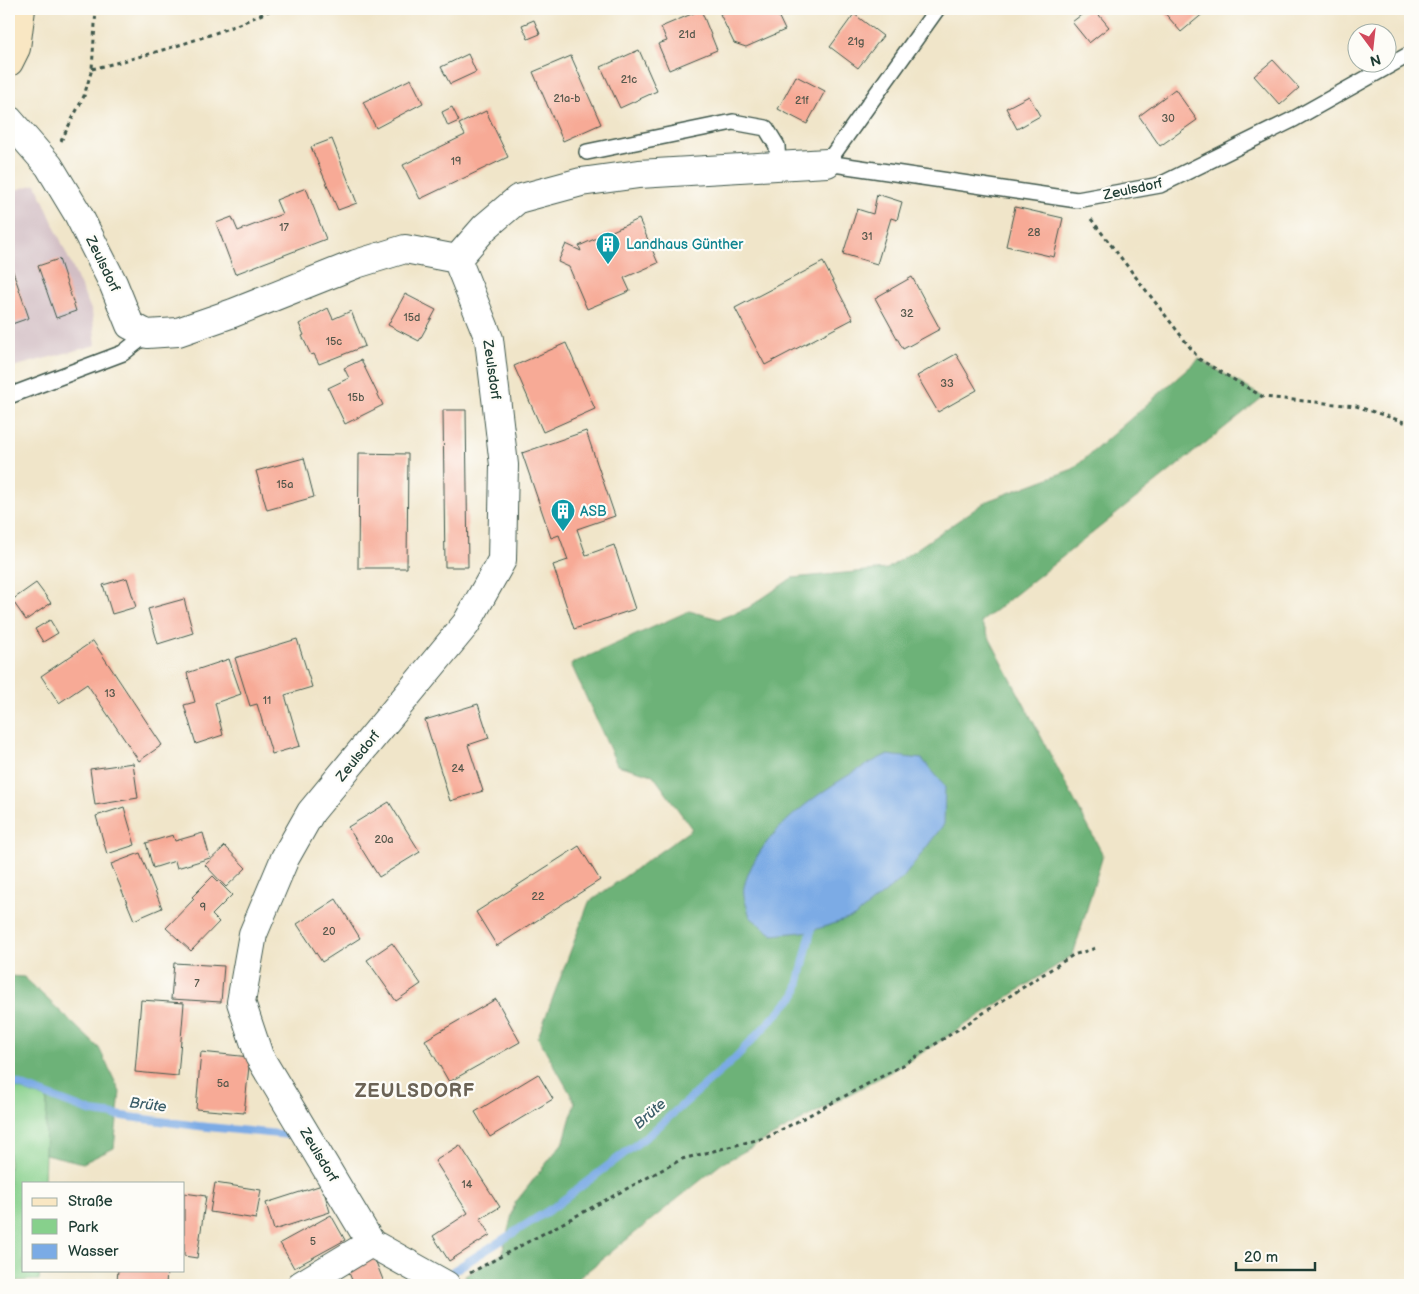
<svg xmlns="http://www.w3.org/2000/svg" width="1419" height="1294" font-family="'Balsamiq Sans',sans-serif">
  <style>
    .industrial { fill: #d2bec4 }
    .green { fill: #87d08c; stroke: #538660 }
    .forest { fill: #6db278; stroke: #467856 }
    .water { fill: #7babe5; stroke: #4d748c }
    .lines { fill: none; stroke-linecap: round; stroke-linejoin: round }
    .stream { stroke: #7babe5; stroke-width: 8 }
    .building { fill: #f7aa96 }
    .lane-casing { stroke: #3e564a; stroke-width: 18 }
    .street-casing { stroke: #3e564a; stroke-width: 30 }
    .secondary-casing { stroke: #3e564a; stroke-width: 30 }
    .path { stroke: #3e564a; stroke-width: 3; stroke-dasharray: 4 4; stroke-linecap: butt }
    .lane { stroke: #fff; stroke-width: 15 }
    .street { stroke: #fff; stroke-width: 28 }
    .secondary { stroke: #f9e7c3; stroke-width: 28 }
    .labels { text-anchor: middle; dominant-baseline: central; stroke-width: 4.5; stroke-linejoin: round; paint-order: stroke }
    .number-label { font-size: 11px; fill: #55584c }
    .street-label { font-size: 14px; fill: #1f3d34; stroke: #fdfcf7 }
    .culture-label { font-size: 14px; fill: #0d838f; stroke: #fdfcf7; text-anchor: start }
    .water-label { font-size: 15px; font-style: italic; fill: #3b5e69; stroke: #fdfcf7 }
    .district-label { font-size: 19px; font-weight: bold; letter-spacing: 1px; fill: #6b6356; stroke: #fdfcf7 }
  </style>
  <rect width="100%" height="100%" fill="#fdfcf7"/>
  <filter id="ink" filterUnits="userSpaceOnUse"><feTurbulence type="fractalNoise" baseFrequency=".02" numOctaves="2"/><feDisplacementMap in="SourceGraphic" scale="10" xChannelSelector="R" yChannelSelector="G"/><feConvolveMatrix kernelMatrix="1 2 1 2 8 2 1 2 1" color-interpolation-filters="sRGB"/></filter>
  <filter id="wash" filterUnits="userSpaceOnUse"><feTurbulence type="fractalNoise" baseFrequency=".0096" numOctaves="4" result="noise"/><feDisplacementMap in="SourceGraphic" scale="20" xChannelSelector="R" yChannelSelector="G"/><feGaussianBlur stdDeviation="1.12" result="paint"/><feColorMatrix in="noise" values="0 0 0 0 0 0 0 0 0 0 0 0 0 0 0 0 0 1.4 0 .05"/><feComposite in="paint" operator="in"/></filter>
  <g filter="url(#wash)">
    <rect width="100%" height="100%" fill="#f0e5c9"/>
    <path class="industrial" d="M36,184L92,312L96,345L9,368V192Z"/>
    <path class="green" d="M9,1085L47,1099L44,1183H24V1270H40L39,1280L9,1281Z"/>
    <path class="forest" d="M1199,359L1263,397L981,622L1103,855L1073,955L903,1065L721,1164L575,1281L576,1285H470L465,1276L502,1254L515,1203L564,1141L575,1102L538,1037L589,902L692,829L653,775L617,765L571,664L689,611L719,619L748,608L792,578L887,569L987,501L1073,469Z
      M9,976L24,977L99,1048L120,1092L114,1148L83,1163L45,1154L47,1099L9,1085Z"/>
    <path class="water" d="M886,755L922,759L945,786L944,824L903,878L854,917L811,931L773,935L750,917C748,909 742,895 744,887C758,828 835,780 886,755Z"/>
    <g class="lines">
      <path class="stream" d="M9,1081L92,1112L198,1126L289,1135
        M453,1271L554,1207L651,1133L732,1061L796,994L811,931"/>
    </g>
    <g id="blocks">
      <path class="building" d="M731,9H775L785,30L746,47L734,43L720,14Z
        M1089,9H1094L1109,27L1089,43L1072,22Z
        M1165,9H1203L1205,12L1181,32L1163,11Z
        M701,10L717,50L669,70L658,44L667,41L661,27Z
        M854,14L883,36L858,68L830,47Z
        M534,20L540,34L528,39L522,25Z
        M639,50L657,91L620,108L601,67Z
        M468,54L476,72L450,84L441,67Z
        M571,56L601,124L563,141L533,72Z
        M1273,60L1299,88L1280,105L1254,76Z
        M796,76L825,91L807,124L778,109Z
        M411,79L423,103L376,128L363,102Z
        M1175,89L1197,120L1160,146L1139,116Z
        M1029,96L1040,116L1017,129L1006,108Z
        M452,107L459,121L448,126L442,112Z
        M486,111L508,157L420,199L403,165L465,135L459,124Z
        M332,139L357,203L338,210L311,147Z
        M306,188L326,239L235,274L216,223L232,217L238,231L282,214L276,200Z
        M877,194L902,202L897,220L891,218L877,264L843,254L857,209L873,214Z
        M1015,207L1063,218L1054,257L1006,246Z
        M639,219L658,263L624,278L630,291L587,309L569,267L558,262L566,244L581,251L579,246Z
        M59,259L76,311L56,318L38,266Z
        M9,260L29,318L9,325Z
        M823,262L853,319L765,365L735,308Z
        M912,277L940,329L903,349L875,298Z
        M405,294L436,310L419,341L388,325Z
        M328,308L333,319L351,311L365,346L319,364L314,354L311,355L302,336L304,335L299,324Z
        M566,343L595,409L543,432L514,366Z
        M956,354L977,390L938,412L917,376Z
        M361,360L383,405L345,424L328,388L349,378L344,368Z
        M443,410H466L468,567H445Z
        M586,431L615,516L577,529L586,555L614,545L635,609L574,629L553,565L568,560L559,535L551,538L522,453Z
        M359,453L408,454L407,568H358Z
        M304,458L314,497L267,510L256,471Z
        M127,578L136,607L112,614L103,585Z
        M36,583L51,603L26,620L12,600Z
        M184,599L193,633L158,644L148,609Z
        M50,620L58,633L43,642L35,629Z
        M297,639L312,687L285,695L300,746L272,754L257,704L250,706L235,658Z
        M93,641L162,745L139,761L87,684L59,703L41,676Z
        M229,659L241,694L215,703L223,735L196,744L184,705L195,702L187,673Z
        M478,704L489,738L468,745L483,791L450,801L425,720Z
        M133,763L138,798L95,805L90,769Z
        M389,802L420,852L379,877L348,827Z
        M124,807L135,845L107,854L96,816Z
        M203,833L210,858L177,868L175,861L153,868L146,843L173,835L175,841Z
        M225,846L246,868L226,887L205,865Z
        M579,846L600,880L497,946L476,912Z
        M140,853L162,908L134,920L111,864Z
        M213,876L232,895L212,915L219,922L191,951L166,928L194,899L192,897Z
        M336,899L360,938L322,962L297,924Z
        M392,943L421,984L396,1001L367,960Z
        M174,963L224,966L221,1002L171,999Z
        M496,999L520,1042L449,1082L425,1040Z
        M141,1000L184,1003L178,1076L135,1072Z
        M201,1052L250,1057L244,1113L196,1109Z
        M538,1074L553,1099L490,1137L475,1112Z
        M460,1145L500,1207L480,1219L490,1235L449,1261L433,1236L468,1213L435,1161Z
        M215,1183L261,1190L256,1219L210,1212Z
        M322,1185L330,1212L274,1230L266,1203Z
        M184,1193L206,1196L197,1258L184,1256Z
        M331,1215L345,1240L294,1268L280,1243Z
        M374,1257L385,1285H354L347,1268Z
        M118,1270H167L166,1285L117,1281Z"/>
    </g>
  </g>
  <g filter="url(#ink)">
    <use href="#blocks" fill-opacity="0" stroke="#3e564a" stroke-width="1"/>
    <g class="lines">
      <defs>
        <path id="lane" d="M937,9L827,163L1077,200L1160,185L1294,119L1410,54
          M587,152L733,122L766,128L777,146L778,166
          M9,396L123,353L147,334"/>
        <path id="street" d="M9,120L49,166L78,214L113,283L130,325L147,334L178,332L233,313L356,264L405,249L457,259
          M301,1285L371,1243
          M446,1285L371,1243L259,1056L241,1002L253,934L285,858L311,812L466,624L502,560L504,465L489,339L457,259L485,227L518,199L581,182L639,174L827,163"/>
        <path id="secondary" d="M9,62L16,48L21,9"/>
      </defs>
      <use href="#lane" class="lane-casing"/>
      <use href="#street" class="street-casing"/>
      <use href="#secondary" class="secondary-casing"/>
      <path class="path" d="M92,69C155,53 214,37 273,9
        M61,141L84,96L92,69L96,9
        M1091,219L1199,359L1263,397L1356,406L1410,424
        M470,1273L682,1159L768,1137L903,1065L1073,955L1096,948"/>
      <use href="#lane" class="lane"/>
      <use href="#street" class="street"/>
      <use href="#secondary" class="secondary"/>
    </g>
  </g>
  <defs>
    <symbol id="building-pin" viewBox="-11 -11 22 30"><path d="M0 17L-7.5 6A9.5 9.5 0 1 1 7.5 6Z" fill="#0f9aa8" stroke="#fdfcf7"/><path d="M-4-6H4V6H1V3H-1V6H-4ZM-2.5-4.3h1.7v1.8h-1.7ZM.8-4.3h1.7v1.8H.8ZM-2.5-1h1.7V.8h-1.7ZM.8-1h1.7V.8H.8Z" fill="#fff"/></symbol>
  </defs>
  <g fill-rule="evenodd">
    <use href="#building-pin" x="594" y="230" width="28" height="38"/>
    <use href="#building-pin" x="549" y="497" width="28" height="38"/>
  </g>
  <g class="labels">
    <g class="number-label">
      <text x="687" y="34">21d</text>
      <text x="856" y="41">21g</text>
      <text x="629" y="79">21c</text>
      <text x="567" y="98">21a-b</text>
      <text x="802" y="100">21f</text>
      <text x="1168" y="118">30</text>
      <text x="456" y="161">19</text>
      <text x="284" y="227">17</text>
      <text x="1034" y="232">28</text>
      <text x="867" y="236">31</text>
      <text x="907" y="313">32</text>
      <text x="412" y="317">15d</text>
      <text x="334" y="341">15c</text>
      <text x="947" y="383">33</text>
      <text x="356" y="397">15b</text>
      <text x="285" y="484">15a</text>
      <text x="110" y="693">13</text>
      <text x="267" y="700">11</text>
      <text x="458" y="768">24</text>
      <text x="384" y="839">20a</text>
      <text x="538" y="896">22</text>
      <text x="203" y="907">9</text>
      <text x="329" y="931">20</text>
      <text x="197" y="983">7</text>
      <text x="223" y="1083">5a</text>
      <text x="467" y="1184">14</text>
      <text x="313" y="1241">5</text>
    </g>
    <g class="street-label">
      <text transform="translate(1133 189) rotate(-12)">Zeulsdorf</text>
      <text transform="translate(103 264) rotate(64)">Zeulsdorf</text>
      <text transform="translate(492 370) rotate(82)">Zeulsdorf</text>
      <text transform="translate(358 756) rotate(-51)">Zeulsdorf</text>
      <text transform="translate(319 1155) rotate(59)">Zeulsdorf</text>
    </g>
    <g class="culture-label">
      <text x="626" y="244">Landhaus Günther</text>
      <text x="580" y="511">ASB</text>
    </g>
    <g class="water-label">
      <text transform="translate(148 1105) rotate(7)">Brüte</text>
      <text transform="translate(650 1114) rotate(-41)">Brüte</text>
    </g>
    <g class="district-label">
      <text x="415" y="1091">ZEULSDORF</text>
    </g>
  </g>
  <rect width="1419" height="1294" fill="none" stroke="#fdfcf7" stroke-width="30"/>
  <rect x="22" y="1182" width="162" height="90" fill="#fdfcf7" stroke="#a4b0a9"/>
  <rect x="32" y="1198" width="25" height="8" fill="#f9e7c3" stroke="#a4b0a9"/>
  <text x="68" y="1206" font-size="15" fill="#1f3d34">Straße</text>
  <rect x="32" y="1219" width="25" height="15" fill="#87d08c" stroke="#a4b0a9"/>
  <text x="68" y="1232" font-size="15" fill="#1f3d34">Park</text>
  <rect x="32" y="1244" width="25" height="15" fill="#7babe5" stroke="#a4b0a9"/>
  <text x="68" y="1256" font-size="15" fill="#1f3d34">Wasser</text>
  <g transform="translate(1372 48) rotate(165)"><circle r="24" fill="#fdfcf7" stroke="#a4b0a9"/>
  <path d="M0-4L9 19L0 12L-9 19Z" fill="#d1495b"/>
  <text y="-8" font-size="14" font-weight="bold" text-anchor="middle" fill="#1f3d34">N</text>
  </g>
  <path d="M1236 1262v8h79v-8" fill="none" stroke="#1f3d34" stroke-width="2.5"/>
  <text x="1244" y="1262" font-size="15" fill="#1f3d34" stroke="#fdfcf7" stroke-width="4" paint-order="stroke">20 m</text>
</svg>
